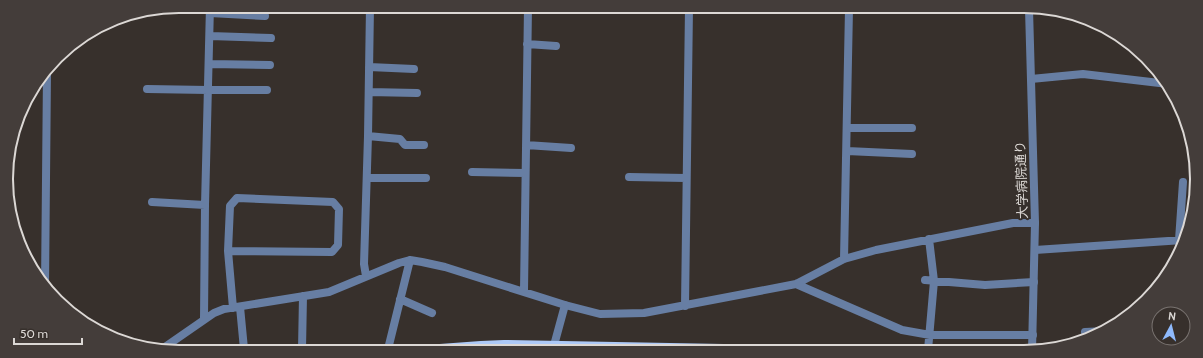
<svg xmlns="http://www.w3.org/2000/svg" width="1203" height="358" font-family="Cabin,'Noto Sans JP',sans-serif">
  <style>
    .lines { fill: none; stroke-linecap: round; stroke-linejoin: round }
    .minor { stroke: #677ea3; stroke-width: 8 }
    .tertiary { stroke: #677ea3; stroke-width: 8 }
    .primary { stroke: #adc9f7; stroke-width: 10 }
    .labels { text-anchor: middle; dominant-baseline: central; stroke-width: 4; stroke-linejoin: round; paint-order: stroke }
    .street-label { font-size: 13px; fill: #dcd8d5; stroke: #37302c }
    .rim { fill: none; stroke: #dcd8d5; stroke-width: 2 }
  </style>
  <rect width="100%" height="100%" fill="#37302c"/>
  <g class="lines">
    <path class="minor" d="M210,13L265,16
      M210,36L271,38
      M527,44L556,46
      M209,64L270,65
      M369,67L414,69
      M1031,79L1083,74L1168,84
      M147,89L208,90H267
      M369,92L417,93
      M848,128H912
      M368,136L400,139L405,145H424
      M526,145L571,148
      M847,151L912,154
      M472,172L525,173
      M629,177L686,178
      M367,178H426
      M152,202L205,205
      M1179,240L1183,182
      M1035,250L1183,240
      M228,251L332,252L338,245L339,209L333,202L237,198L230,206L228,251L233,308
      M844,259L849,9
      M366,276L364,264L368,136L370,7
      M925,280L985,285L1034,282
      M796,284L902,330L930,335H1033
      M45,287L47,72
      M524,291L528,7
      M400,299L432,313
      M685,306L689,8
      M240,307L244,349
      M204,319L205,205L210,6
      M1085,332L1106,331
      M162,349L214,313L224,309L329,292L399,263L410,260L422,262L445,267L565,305L600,314L644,313L796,284L844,259L876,250L1013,223H1035
      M302,349L303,296
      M388,349L410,260
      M928,350L934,281L929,239"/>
    <path class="tertiary" d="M1029,9L1035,223L1032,351
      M553,349L565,305"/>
    <path class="primary" d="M440,349L481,346L504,345L784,350"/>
  </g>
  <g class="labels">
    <g class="street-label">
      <text transform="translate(1021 180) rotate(-92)">大学病院通り</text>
    </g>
  </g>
  <path d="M0 0H1203V358H0ZM179 13H1024A166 166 0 0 1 1190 179V179A166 166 0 0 1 1024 345H179A166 166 0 0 1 13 179V179A166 166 0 0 1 179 13Z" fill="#443d3a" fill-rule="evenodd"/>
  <path class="rim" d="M179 13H1024A166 166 0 0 1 1190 179V179A166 166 0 0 1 1024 345H179A166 166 0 0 1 13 179V179A166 166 0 0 1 179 13Z"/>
  <g transform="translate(1171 326) rotate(7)"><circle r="19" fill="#37302c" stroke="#797370"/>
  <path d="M0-3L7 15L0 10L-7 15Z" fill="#8eb9fc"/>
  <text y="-6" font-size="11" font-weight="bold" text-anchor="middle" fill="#dcd8d5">N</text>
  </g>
  <path d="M14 338v6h68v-6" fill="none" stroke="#dcd8d5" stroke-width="2"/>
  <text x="20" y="338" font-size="12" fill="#dcd8d5" stroke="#37302c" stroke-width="3" paint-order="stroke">50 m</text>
</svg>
